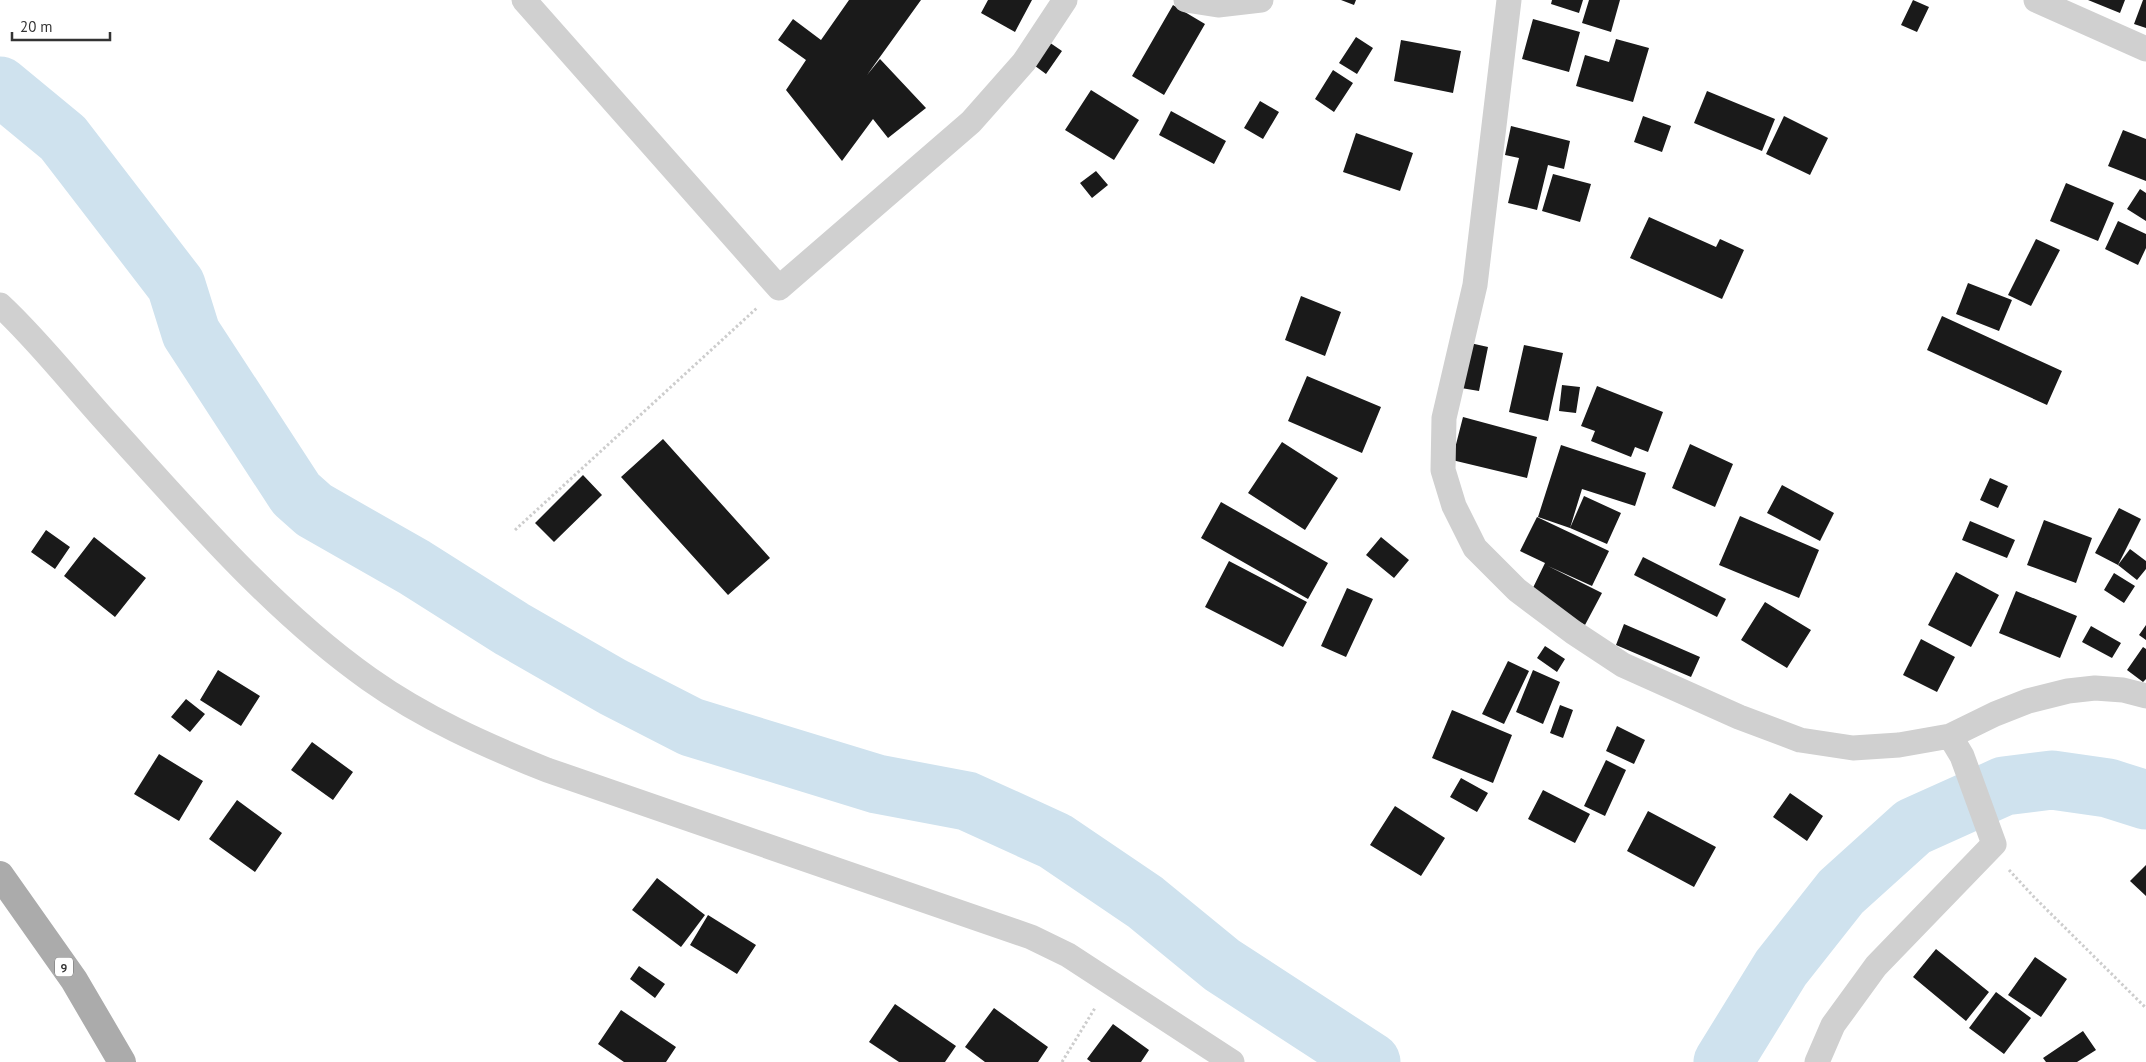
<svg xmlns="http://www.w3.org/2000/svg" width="2146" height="1062" font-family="'PT Sans',sans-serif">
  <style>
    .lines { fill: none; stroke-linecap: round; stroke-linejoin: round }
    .river { stroke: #cfe2ee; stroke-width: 59 }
    .building { fill: #1a1a1a }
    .path { stroke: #cdcdcd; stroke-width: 3; stroke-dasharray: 2.5 2.5; stroke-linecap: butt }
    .minor { stroke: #d0d0d0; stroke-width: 25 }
    .primary { stroke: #ababab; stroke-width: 28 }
    .labels { text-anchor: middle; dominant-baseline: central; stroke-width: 5; stroke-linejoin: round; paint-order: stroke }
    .shield { fill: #fff; stroke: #707070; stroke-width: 1 }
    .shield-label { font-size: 12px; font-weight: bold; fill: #333 }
  </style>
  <rect width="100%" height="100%" fill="#fff"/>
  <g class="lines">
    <path class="river" d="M0,86L63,138L176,285L191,333L296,494L314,510L414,567L512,629L613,687L691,727L877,784L967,801L1055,841L1145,902L1222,965L1371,1062
      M1723,1062L1781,968L1841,892L1913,827L2004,786L2052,780L2108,788L2146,800"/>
  </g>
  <path class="building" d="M849,0H921L867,75L880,59L926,108L888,138L873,119L842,161L786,90L806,60L778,40L793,19L821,40Z
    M988,0H1032L1015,32L981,13Z
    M1341,0H1356L1354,5Z
    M1552,0H1583L1579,13L1551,4Z
    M1589,0H1620L1611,32L1582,23Z
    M1913,0L1929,7L1917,32L1901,25Z
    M2088,0H2125L2120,13Z
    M2143,0H2146V28L2134,24Z
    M1173,5L1205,24L1164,95L1132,76Z
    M1533,19L1580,32L1569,72L1522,59Z
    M1356,37L1373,48L1357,74L1339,63Z
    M1043,38L1062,51L1046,74L1027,60Z
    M1616,39L1649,48L1633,102L1576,86L1585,55L1609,62Z
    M1401,40L1461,51L1453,93L1394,81Z
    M1333,70L1353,83L1334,112L1315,99Z
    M1091,90L1139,120L1114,160L1065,130Z
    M1707,91L1775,119L1762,151L1694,123Z
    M1260,101L1279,112L1263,139L1244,128Z
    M1171,111L1226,141L1214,164L1159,135Z
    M1643,116L1671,126L1662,152L1634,142Z
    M1784,116L1828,138L1810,175L1766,154Z
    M1511,126L1570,141L1564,169L1548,165L1537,210L1508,203L1519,158L1505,155Z
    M2123,130L2146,139V181L2108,166Z
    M1356,133L1413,153L1400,191L1343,172Z
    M1096,171L1108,185L1092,198L1080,183Z
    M1553,174L1591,184L1580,222L1542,211Z
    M2066,183L2114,203L2098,241L2050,221Z
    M2140,189L2146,193V221L2127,209Z
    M1649,217L1716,247L1720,239L1744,250L1722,299L1630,258Z
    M2118,221L2146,234V248L2138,265L2105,249Z
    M2036,239L2060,250L2031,306L2008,295Z
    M1968,283L2012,300L1999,331L1956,314Z
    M1301,296L1341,312L1325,356L1285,340Z
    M1942,316L2062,371L2047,405L1927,350Z
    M1470,343L1488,347L1479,391L1461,388Z
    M1524,345L1563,353L1548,421L1509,412Z
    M1307,376L1381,407L1362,453L1288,421Z
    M1562,385L1580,387L1576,413L1559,411Z
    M1597,386L1663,412L1648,452L1635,447L1631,457L1591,441L1595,431L1581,426Z
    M1463,417L1537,437L1527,478L1452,460Z
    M663,439L770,558L728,595L621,477Z
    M1282,442L1338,478L1305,530L1248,493Z
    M1690,444L1733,464L1715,507L1672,488Z
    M1561,445L1646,473L1635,506L1582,489L1570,528L1584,496L1621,513L1607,544L1570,528L1538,517Z
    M583,475L602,495L554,542L535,523Z
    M1990,478L2008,486L1998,508L1980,500Z
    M1782,485L1834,513L1820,541L1767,513Z
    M1221,502L1328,563L1308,599L1201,538Z
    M2119,508L2141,519L2118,565L2130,549L2146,561V569L2137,580L2118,565L2095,553Z
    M1740,516L1819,550L1799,598L1719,565Z
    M1537,517L1609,551L1592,586L1548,566L1602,593L1585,625L1529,596L1545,563L1520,551Z
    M2044,520L2092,538L2076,583L2027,565Z
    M1970,521L2015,540L2007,558L1962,540Z
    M46,530L70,547L55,569L31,552Z
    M94,537L146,578L115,617L64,576Z
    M1381,537L1409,560L1394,578L1366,555Z
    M1643,557L1726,599L1717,617L1634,575Z
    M1229,561L1307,602L1283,647L1205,607Z
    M1956,572L1999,595L1971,647L1928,625Z
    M2114,573L2135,586L2124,603L2104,590Z
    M1347,588L1373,599L1346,657L1321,646Z
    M2016,591L2077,616L2060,658L1999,633Z
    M1765,602L1811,630L1787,668L1741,640Z
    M1624,624L1700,657L1691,677L1616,645Z
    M2146,625V640L2139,635Z
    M2091,626L2121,643L2112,658L2082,642Z
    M1921,639L1955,657L1937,692L1903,675Z
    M1545,646L1565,659L1557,672L1537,658Z
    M2143,647L2146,649V679L2143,682L2127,670Z
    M1508,661L1529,671L1504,724L1482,714Z
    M218,670L260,696L241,726L200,700Z
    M1533,670L1560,682L1543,724L1516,712Z
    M186,699L205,714L190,732L171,717Z
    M1560,705L1573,710L1563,738L1550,733Z
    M1452,710L1512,735L1493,783L1432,758Z
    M1617,726L1645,740L1634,764L1606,751Z
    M312,742L353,772L333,800L291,770Z
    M159,754L203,781L179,821L134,794Z
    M1606,760L1626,770L1605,816L1584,806Z
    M1461,778L1488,793L1477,812L1450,797Z
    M1543,790L1590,814L1575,843L1528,819Z
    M1790,793L1823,816L1807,841L1773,817Z
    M237,800L282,833L255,872L209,839Z
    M1395,806L1445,838L1421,876L1370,845Z
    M1648,811L1716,847L1694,887L1627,851Z
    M2146,865V896L2130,881Z
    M657,878L705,915L681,947L632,910Z
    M708,915L756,945L737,974L690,945Z
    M1936,949L1989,992L1966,1021L1913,977Z
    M2035,957L2067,979L2041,1017L2008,995Z
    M639,966L665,984L655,998L630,979Z
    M1996,992L2031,1018L2004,1054L1969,1028Z
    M895,1004L956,1046L945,1062H899L869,1042Z
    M994,1008L1048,1047L1038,1062H985L965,1047Z
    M621,1010L676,1047L666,1062H624L598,1044Z
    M1113,1024L1149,1050L1141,1062H1091L1087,1059Z
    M2083,1031L2096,1050L2077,1062H2046L2043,1058Z"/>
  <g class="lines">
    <path class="path" d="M515,530L758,307
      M2009,870L2034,897L2146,1008
      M1062,1062L1095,1008"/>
    <path class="minor" d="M524,0L779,288L971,122L1024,62L1065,0
      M1186,0L1218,5L1261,0
      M1509,0L1475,285L1444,418L1443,470L1454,506L1475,548L1517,590L1573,632L1623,665L1739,717L1800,740L1853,748L1899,745L1950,736L1995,714L2028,701L2068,691L2095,688L2123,690L2146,696
      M2036,0L2146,49
      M0,305C39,341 76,389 112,428C190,514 274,612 369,679C424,718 485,745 547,770L1031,937L1068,955L1232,1062
      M1817,1062L1833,1025L1876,966L1994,844L1962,756L1950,736"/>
    <path class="primary" d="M0,875L74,980L122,1062"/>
  </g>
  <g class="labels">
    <rect class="shield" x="55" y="957.5" width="18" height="19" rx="4"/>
    <g class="shield-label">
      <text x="64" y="967">9</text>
    </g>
  </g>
  <path d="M12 32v8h98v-8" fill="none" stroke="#333333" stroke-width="2.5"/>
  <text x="20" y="32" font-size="15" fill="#333333" stroke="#ffffff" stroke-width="4" paint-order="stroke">20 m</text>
</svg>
